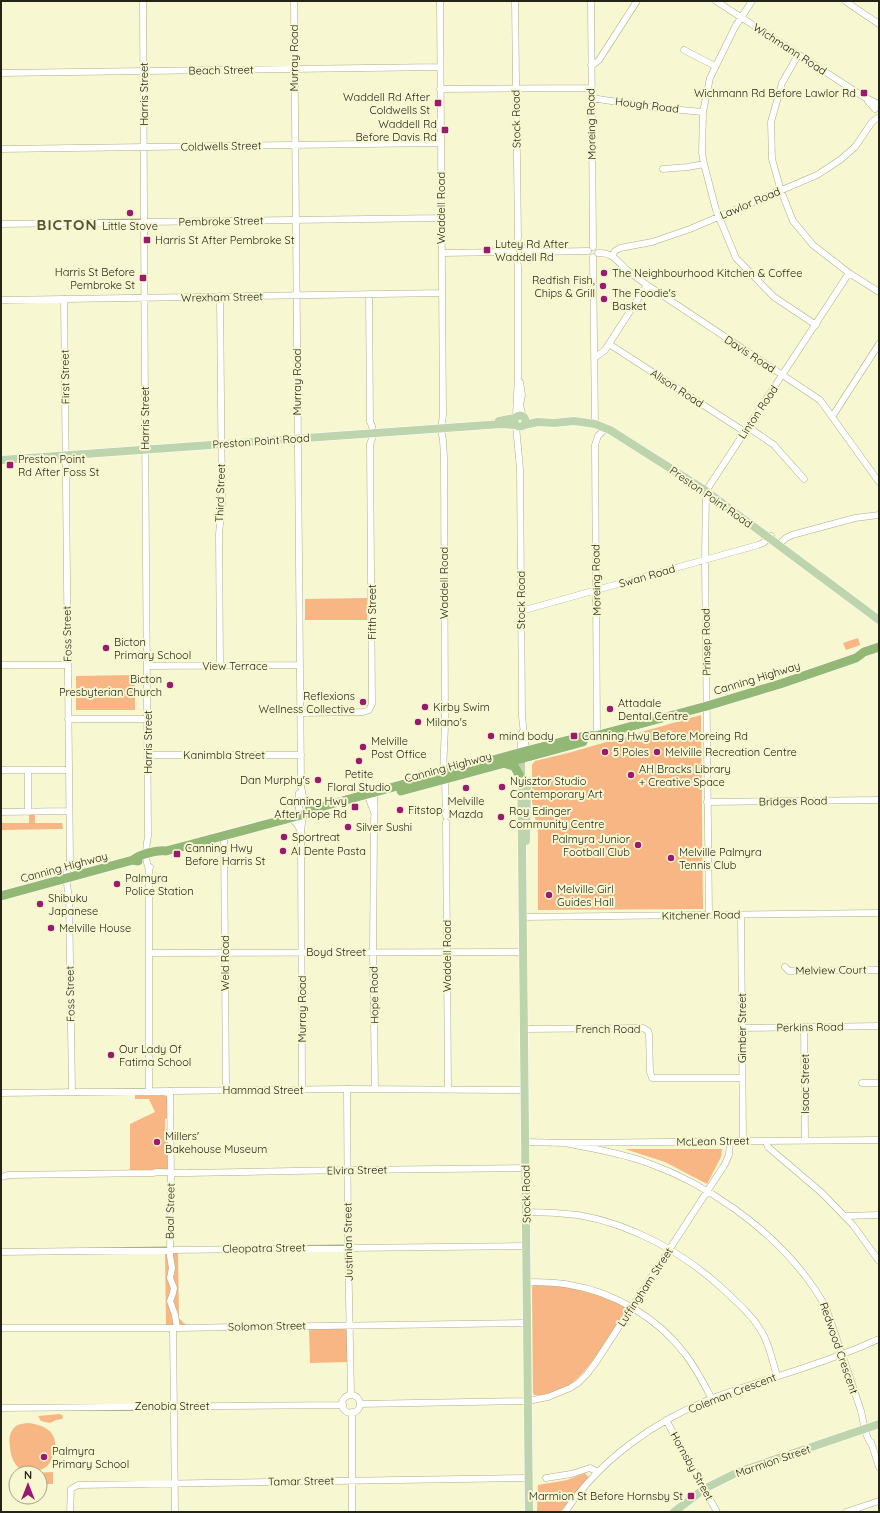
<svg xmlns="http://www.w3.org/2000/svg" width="880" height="1513" font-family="Quicksand,sans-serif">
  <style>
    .green { fill: #f7b683 }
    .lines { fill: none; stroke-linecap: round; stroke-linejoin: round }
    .minor-casing { stroke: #aeae8a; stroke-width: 7 }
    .major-casing { stroke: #fff; stroke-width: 9 }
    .highway-casing { stroke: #fff; stroke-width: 10 }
    .minor { stroke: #fff; stroke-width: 6 }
    .major { stroke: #bed4ad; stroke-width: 8 }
    .highway { stroke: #93b876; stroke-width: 9 }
    .poi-dot { fill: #9a1a70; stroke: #f7f7d1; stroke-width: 1.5 }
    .labels { text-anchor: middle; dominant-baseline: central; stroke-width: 4; stroke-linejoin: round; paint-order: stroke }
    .street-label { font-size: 11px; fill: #242416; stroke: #f7f7d1 }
    .poi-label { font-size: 11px; fill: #242416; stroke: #f7f7d1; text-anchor: start }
    .district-label { font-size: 15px; font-weight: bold; letter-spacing: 1px; fill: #565635; stroke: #f7f7d1 }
  </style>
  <rect width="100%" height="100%" fill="#f7f7d1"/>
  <path class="green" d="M367,598V620H305V599Z
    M858,638L860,645L846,650L843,643Z
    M135,675V710H76V676Z
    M701,715L703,909L538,910V833L532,802V765L535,761L568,753Z
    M29,814H35V823H62L63,829L1,830V823H29Z
    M135,1094H163L167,1097L169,1118L165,1119V1130H169L168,1168L167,1170L130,1172V1124L155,1112L149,1099H135Z
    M625,1149H722L721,1157L707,1184L665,1162Z
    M165,1252H178L179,1318L186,1325H166Z
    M534,1285H562L593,1293L624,1306L625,1311C621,1321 613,1330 607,1340C589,1366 571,1397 534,1395L533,1393L532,1287Z
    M309,1327H345L348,1331L349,1362L310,1363Z
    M60,1414L63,1416L62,1419L56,1420L50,1423L41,1421L38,1416Z
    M27,1423C50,1425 62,1437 51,1460C49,1465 46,1468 40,1470C22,1477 11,1464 10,1447C9,1441 9,1434 13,1429C17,1424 22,1424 27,1423Z
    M53,1472V1484H40V1473H31Z
    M585,1473L589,1478L560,1512H537L538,1485L567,1480Z"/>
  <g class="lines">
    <defs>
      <path id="minor" d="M143,1L145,420L148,836C146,846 145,860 149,870
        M294,1L301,786L304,802L313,809
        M440,1L443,415L441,429L443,440L444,457L445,726L443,773L445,780L446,816
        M591,1L593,247
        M716,1L864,97L878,104
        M752,1L735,27L710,78L703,112L702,153L704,164L716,210L736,258L774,297L816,325
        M845,1L879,24
        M684,50L715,66
        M798,55L782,83L771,122L772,159L781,191L793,221L813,245L849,273L879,292
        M591,65L594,64L599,60L637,1
        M1,73L440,67
        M440,89L591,88
        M591,98L659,108L703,112
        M868,101L875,109
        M1,149L441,143
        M663,169L688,167L704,164
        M1,224L442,218
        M513 252a6 6 0 1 1 12 0a6 6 0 1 1-12 0Z
        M515,247L518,238L515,1
        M524,250L534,252L588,251
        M442,253L505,252L513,254
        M598,253C612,252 617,261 627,270C633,275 640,280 647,285L820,400L879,482
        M612,256L615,251L620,248L652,242L690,229L817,175L840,160L855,147L872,122L879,117
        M516,257L518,266V375L516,417
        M593,257L595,424
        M220,296L222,503L219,534L220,666
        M64,299L70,861C65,870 67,887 69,897L72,1091
        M1,300L442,293
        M609,344L745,432
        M595,357L597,356L605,350L647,285
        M520,382L522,395L520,405L523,417
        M832,417L879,344
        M516,426L520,469L522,716C523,728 525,738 526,751
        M748,427L774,445L804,479
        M778,545L786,538L792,535L855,518L879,515
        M521,611L758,545L763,543L771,536
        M1,665H68
        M147,666L300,665
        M300,713L363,712L369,710L372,704L370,444C373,439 374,427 370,422L369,294
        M68,719H147
        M597,735L595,445L598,436L606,428
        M521,752V736L523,731
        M148,755H301
        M1,770H42
        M28,770V812
        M44,770H69
        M373,793C376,804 374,813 374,824
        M367,794L374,812
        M707,802L879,800
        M1,812L69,811
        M299,815V793
        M291,818L297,824L301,832
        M446,822L448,1089
        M374,829L373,952L375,1089
        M224,836L226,1090
        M709,915L705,560L706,491L849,273
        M741,915L743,1141
        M523,917L879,913
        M150,953L523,952
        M785,967L789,971L879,970
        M804,1027L805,1140
        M742,1028L879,1026
        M524,1029L643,1028L648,1031L649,1034L650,1072L652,1078H742
        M862,1083H879
        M347,1089L348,1247L351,1395
        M302,1090L301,832L303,814
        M149,1091V870L150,867
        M170,1091L171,1175L170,1256L172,1268L170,1278L174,1288L173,1293L170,1301L175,1315L177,1328
        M1,1093L347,1089L525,1090
        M766,1141L768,1147L822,1193L853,1225L879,1261
        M526,1142L566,1143L879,1140
        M566,1143C593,1149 622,1153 648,1163C707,1184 768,1227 806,1277C814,1288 822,1298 827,1311C839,1344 850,1378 861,1411C864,1423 864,1435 872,1445
        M1,1177L9,1175L153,1173L157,1172L187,1173L347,1170L526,1168
        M526,1212C543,1212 561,1213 578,1215C632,1224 684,1253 724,1290C738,1303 755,1318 764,1336C770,1348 773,1363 777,1376
        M845,1216L879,1215
        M1,1252L526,1246
        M527,1282C541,1282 556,1282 570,1285C614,1292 658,1318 685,1354C696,1368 704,1384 712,1399
        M1,1328H177L527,1323
        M173,1328L175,1512
        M342 1404a9 9 0 1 1 18 0a9 9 0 1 1-18 0Z
        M360,1404L528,1401L548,1397L570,1388L578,1383L587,1374L596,1362L725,1164L729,1155L730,1141
        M1,1408L343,1405
        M352,1412V1512
        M666,1420L717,1512
        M871,1442L879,1467
        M546,1478L571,1474L590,1468L598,1472
        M70,1512L71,1489L78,1485L529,1478
        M565,1512C600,1460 654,1421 713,1398C755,1382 800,1371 842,1354C855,1350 867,1344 879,1339
        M846,1512L879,1501"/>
      <path id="major" d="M514.5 421a5.5 5.5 0 1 1 11 0a5.5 5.5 0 1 1-11 0Z
        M499,421L515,418
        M524,425L538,422L554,423L574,421L595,424L610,430L706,491L879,620
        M1,460L502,424L515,425
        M521,753L529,1512
        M526,841L527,787
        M674,1512L704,1489L738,1472L879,1424"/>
      <path id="highway" d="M506,764L514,766L521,778
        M401,791L583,742
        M305,814L309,810L526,751L588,735L595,736L707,706L780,684L856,658L864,652L879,647
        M133,860C140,854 157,850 166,851L305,814H311
        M1,896L133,860L138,861"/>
    </defs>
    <use href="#minor" class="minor-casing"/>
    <use href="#major" class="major-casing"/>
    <use href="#highway" class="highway-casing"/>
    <use href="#minor" class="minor"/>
    <use href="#major" class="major"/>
    <use href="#highway" class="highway"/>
  </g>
  <g class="poi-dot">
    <rect x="860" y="89" width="8" height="8" rx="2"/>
    <rect x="434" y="99" width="8" height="8" rx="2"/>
    <rect x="441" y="126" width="8" height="8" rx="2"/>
    <circle cx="130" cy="213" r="4"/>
    <rect x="143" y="236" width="8" height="8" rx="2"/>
    <rect x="483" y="246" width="8" height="8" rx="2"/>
    <circle cx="604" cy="273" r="4"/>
    <rect x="139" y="274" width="8" height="8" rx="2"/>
    <circle cx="603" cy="286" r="4"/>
    <circle cx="604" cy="299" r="4"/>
    <rect x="6" y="461" width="8" height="8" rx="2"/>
    <circle cx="106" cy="648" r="4"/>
    <circle cx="170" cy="685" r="4"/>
    <circle cx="363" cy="702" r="4"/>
    <circle cx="425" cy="707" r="4"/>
    <circle cx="610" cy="709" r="4"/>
    <circle cx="418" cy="722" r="4"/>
    <circle cx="491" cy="736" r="4"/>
    <rect x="570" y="732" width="8" height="8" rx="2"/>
    <circle cx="363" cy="747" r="4"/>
    <circle cx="605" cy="752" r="4"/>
    <circle cx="657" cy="752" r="4"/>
    <circle cx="359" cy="761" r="4"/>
    <circle cx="631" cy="775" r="4"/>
    <circle cx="318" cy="780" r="4"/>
    <circle cx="502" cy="787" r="4"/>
    <circle cx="466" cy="788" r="4"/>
    <rect x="351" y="803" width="8" height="8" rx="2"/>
    <circle cx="400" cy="810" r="4"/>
    <circle cx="501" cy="817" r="4"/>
    <circle cx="348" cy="827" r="4"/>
    <circle cx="284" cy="837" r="4"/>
    <circle cx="638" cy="845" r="4"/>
    <circle cx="283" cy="851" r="4"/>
    <rect x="173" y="850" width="8" height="8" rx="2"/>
    <circle cx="671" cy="858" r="4"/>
    <circle cx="117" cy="884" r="4"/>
    <circle cx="549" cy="895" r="4"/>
    <circle cx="40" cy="904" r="4"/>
    <circle cx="51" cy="928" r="4"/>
    <circle cx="111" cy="1055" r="4"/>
    <circle cx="157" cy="1142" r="4"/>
    <circle cx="44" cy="1457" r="4"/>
    <rect x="687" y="1492" width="8" height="8" rx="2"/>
  </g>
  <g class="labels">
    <g class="street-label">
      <text transform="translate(790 49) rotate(33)">Wichmann Road</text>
      <text transform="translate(294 58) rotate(-90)">Murray Road</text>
      <text transform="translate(221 70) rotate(-1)">Beach Street</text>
      <text transform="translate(144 94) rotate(-90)">Harris Street</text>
      <text transform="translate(647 105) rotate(7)">Hough Road</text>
      <text transform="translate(516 119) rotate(-91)">Stock Road</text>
      <text transform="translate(591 124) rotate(-91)">Moreing Road</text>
      <text transform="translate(221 146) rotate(-1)">Coldwells Street</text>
      <text transform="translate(750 203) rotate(-23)">Lawlor Road</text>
      <text transform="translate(441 208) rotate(-90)">Waddell Road</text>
      <text transform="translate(221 221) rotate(-1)">Pembroke Street</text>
      <text transform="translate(222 297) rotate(-1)">Wrexham Street</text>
      <text transform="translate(750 354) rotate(33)">Davis Road</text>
      <text transform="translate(65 377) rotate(-91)">First Street</text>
      <text transform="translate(297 382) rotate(-90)">Murray Road</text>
      <text transform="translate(677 388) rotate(33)">Alison Road</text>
      <text transform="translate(758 412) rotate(-56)">Linton Road</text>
      <text transform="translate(145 418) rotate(-90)">Harris Street</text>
      <text transform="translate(261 441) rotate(-4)">Preston Point Road</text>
      <text transform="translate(220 493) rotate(-88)">Third Street</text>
      <text transform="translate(711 497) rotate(35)">Preston Point Road</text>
      <text transform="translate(647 576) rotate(-16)">Swan Road</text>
      <text transform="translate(596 580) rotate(-91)">Moreing Road</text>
      <text transform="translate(444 583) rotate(-90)">Waddell Road</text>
      <text transform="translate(521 600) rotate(-90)">Stock Road</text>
      <text transform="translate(372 612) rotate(-90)">Fifth Street</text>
      <text transform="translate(67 634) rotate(-91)">Foss Street</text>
      <text transform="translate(706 642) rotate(-91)">Prinsep Road</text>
      <text x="235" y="666">View Terrace</text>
      <text transform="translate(757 678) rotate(-17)">Canning Highway</text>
      <text transform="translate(148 742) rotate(-90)">Harris Street</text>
      <text x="224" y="755">Kanimbla Street</text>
      <text transform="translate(448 767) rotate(-15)">Canning Highway</text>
      <text transform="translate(793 801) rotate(-1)">Bridges Road</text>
      <text transform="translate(64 867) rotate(-15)">Canning Highway</text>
      <text transform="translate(701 915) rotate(-1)">Kitchener Road</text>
      <text x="336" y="952">Boyd Street</text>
      <text transform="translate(447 956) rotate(-90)">Waddell Road</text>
      <text transform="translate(225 963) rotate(-90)">Weld Road</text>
      <text transform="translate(831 970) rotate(-1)">Melview Court</text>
      <text transform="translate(70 994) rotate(-91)">Foss Street</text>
      <text transform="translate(374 995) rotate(-91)">Hope Road</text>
      <text transform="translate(302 1009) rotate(-90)">Murray Road</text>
      <text transform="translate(810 1027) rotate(-1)">Perkins Road</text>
      <text transform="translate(742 1028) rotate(-90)">Gimber Street</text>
      <text x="608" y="1029">French Road</text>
      <text transform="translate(805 1084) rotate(-90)">Isaac Street</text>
      <text x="263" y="1090">Hammad Street</text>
      <text transform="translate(713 1141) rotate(-1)">McLean Street</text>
      <text transform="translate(357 1170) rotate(-1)">Elvira Street</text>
      <text transform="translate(526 1194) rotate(-91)">Stock Road</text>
      <text transform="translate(170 1211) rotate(-89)">Baal Street</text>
      <text transform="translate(348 1242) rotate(-91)">Justinian Street</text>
      <text transform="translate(264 1248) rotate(-1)">Cleopatra Street</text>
      <text transform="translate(645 1287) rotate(-57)">Luffingham Street</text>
      <text transform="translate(267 1326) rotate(-1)">Solomon Street</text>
      <text transform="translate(839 1348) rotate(71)">Redwood Crescent</text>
      <text transform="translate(732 1393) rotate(-21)">Coleman Crescent</text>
      <text x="172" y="1406">Zenobia Street</text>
      <text transform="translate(773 1461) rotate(-19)">Marmion Street</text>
      <text transform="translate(692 1466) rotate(61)">Hornsby Street</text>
      <text transform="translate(301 1481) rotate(-1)">Tamar Street</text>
    </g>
    <g class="poi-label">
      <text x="856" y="93" text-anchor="end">Wichmann Rd Before Lawlor Rd</text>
      <text x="430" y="97" text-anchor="end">Waddell Rd After<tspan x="430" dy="13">Coldwells St</tspan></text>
      <text x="437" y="124" text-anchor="end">Waddell Rd<tspan x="437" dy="13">Before Davis Rd</tspan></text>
      <text x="130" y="226" text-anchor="middle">Little Stove</text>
      <text x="155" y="240">Harris St After Pembroke St</text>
      <text x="495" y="244">Lutey Rd After<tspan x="495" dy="13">Waddell Rd</tspan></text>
      <text x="135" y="272" text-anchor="end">Harris St Before<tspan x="135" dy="13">Pembroke St</tspan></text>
      <text x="612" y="273">The Neighbourhood Kitchen &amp; Coffee</text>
      <text x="595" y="280" text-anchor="end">Redfish Fish,<tspan x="595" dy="13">Chips &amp; Grill</tspan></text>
      <text x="612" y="293">The Foodie's<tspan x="612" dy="13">Basket</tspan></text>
      <text x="18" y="459">Preston Point<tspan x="18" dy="13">Rd After Foss St</tspan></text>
      <text x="114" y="642">Bicton<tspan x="114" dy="13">Primary School</tspan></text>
      <text x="162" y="679" text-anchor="end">Bicton<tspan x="162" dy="13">Presbyterian Church</tspan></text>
      <text x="355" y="696" text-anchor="end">Reflexions<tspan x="355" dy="13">Wellness Collective</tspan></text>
      <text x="618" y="703">Attadale<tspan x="618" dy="13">Dental Centre</tspan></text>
      <text x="433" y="707">Kirby Swim</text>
      <text x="426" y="722">Milano's</text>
      <text x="499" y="736">mind body</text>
      <text x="582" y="736">Canning Hwy Before Moreing Rd</text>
      <text x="371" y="741">Melville<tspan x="371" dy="13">Post Office</tspan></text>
      <text x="613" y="752">5 Poles</text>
      <text x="665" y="752">Melville Recreation Centre</text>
      <text x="639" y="769">AH Bracks Library<tspan x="639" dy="13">+ Creative Space</tspan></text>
      <text x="359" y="774" text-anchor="middle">Petite<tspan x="359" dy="13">Floral Studio</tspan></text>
      <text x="310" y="780" text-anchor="end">Dan Murphy's</text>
      <text x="510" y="781">Nyisztor Studio<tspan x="510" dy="13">Contemporary Art</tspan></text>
      <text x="347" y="801" text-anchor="end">Canning Hwy<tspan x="347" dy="13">After Hope Rd</tspan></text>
      <text x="466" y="801" text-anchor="middle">Melville<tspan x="466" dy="13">Mazda</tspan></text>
      <text x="408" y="810">Fitstop</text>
      <text x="509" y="811">Roy Edinger<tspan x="509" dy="13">Community Centre</tspan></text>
      <text x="356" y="827">Silver Sushi</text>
      <text x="292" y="837">Sportreat</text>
      <text x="630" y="839" text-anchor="end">Palmyra Junior<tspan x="630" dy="13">Football Club</tspan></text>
      <text x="185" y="848">Canning Hwy<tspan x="185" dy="13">Before Harris St</tspan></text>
      <text x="291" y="851">Al Dente Pasta</text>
      <text x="679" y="852">Melville Palmyra<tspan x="679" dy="13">Tennis Club</tspan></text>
      <text x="125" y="878">Palmyra<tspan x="125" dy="13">Police Station</tspan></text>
      <text x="557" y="889">Melville Girl<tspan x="557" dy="13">Guides Hall</tspan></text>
      <text x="48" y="898">Shibuku<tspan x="48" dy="13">Japanese</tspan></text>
      <text x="59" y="928">Melville House</text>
      <text x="119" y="1049">Our Lady Of<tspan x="119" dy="13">Fatima School</tspan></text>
      <text x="165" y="1136">Millers'<tspan x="165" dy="13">Bakehouse Museum</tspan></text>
      <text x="52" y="1451">Palmyra<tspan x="52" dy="13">Primary School</tspan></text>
      <text x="683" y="1496" text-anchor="end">Marmion St Before Hornsby St</text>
    </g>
    <g class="district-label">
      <text x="67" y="224">BICTON</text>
    </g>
  </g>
  <rect width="880" height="1513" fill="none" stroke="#242416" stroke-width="4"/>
  <g transform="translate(28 1485)"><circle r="19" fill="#f7f7d1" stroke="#a3a386"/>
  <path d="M0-3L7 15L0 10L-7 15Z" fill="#9a1a70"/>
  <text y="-6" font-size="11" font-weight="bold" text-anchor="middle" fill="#242416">N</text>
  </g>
</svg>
